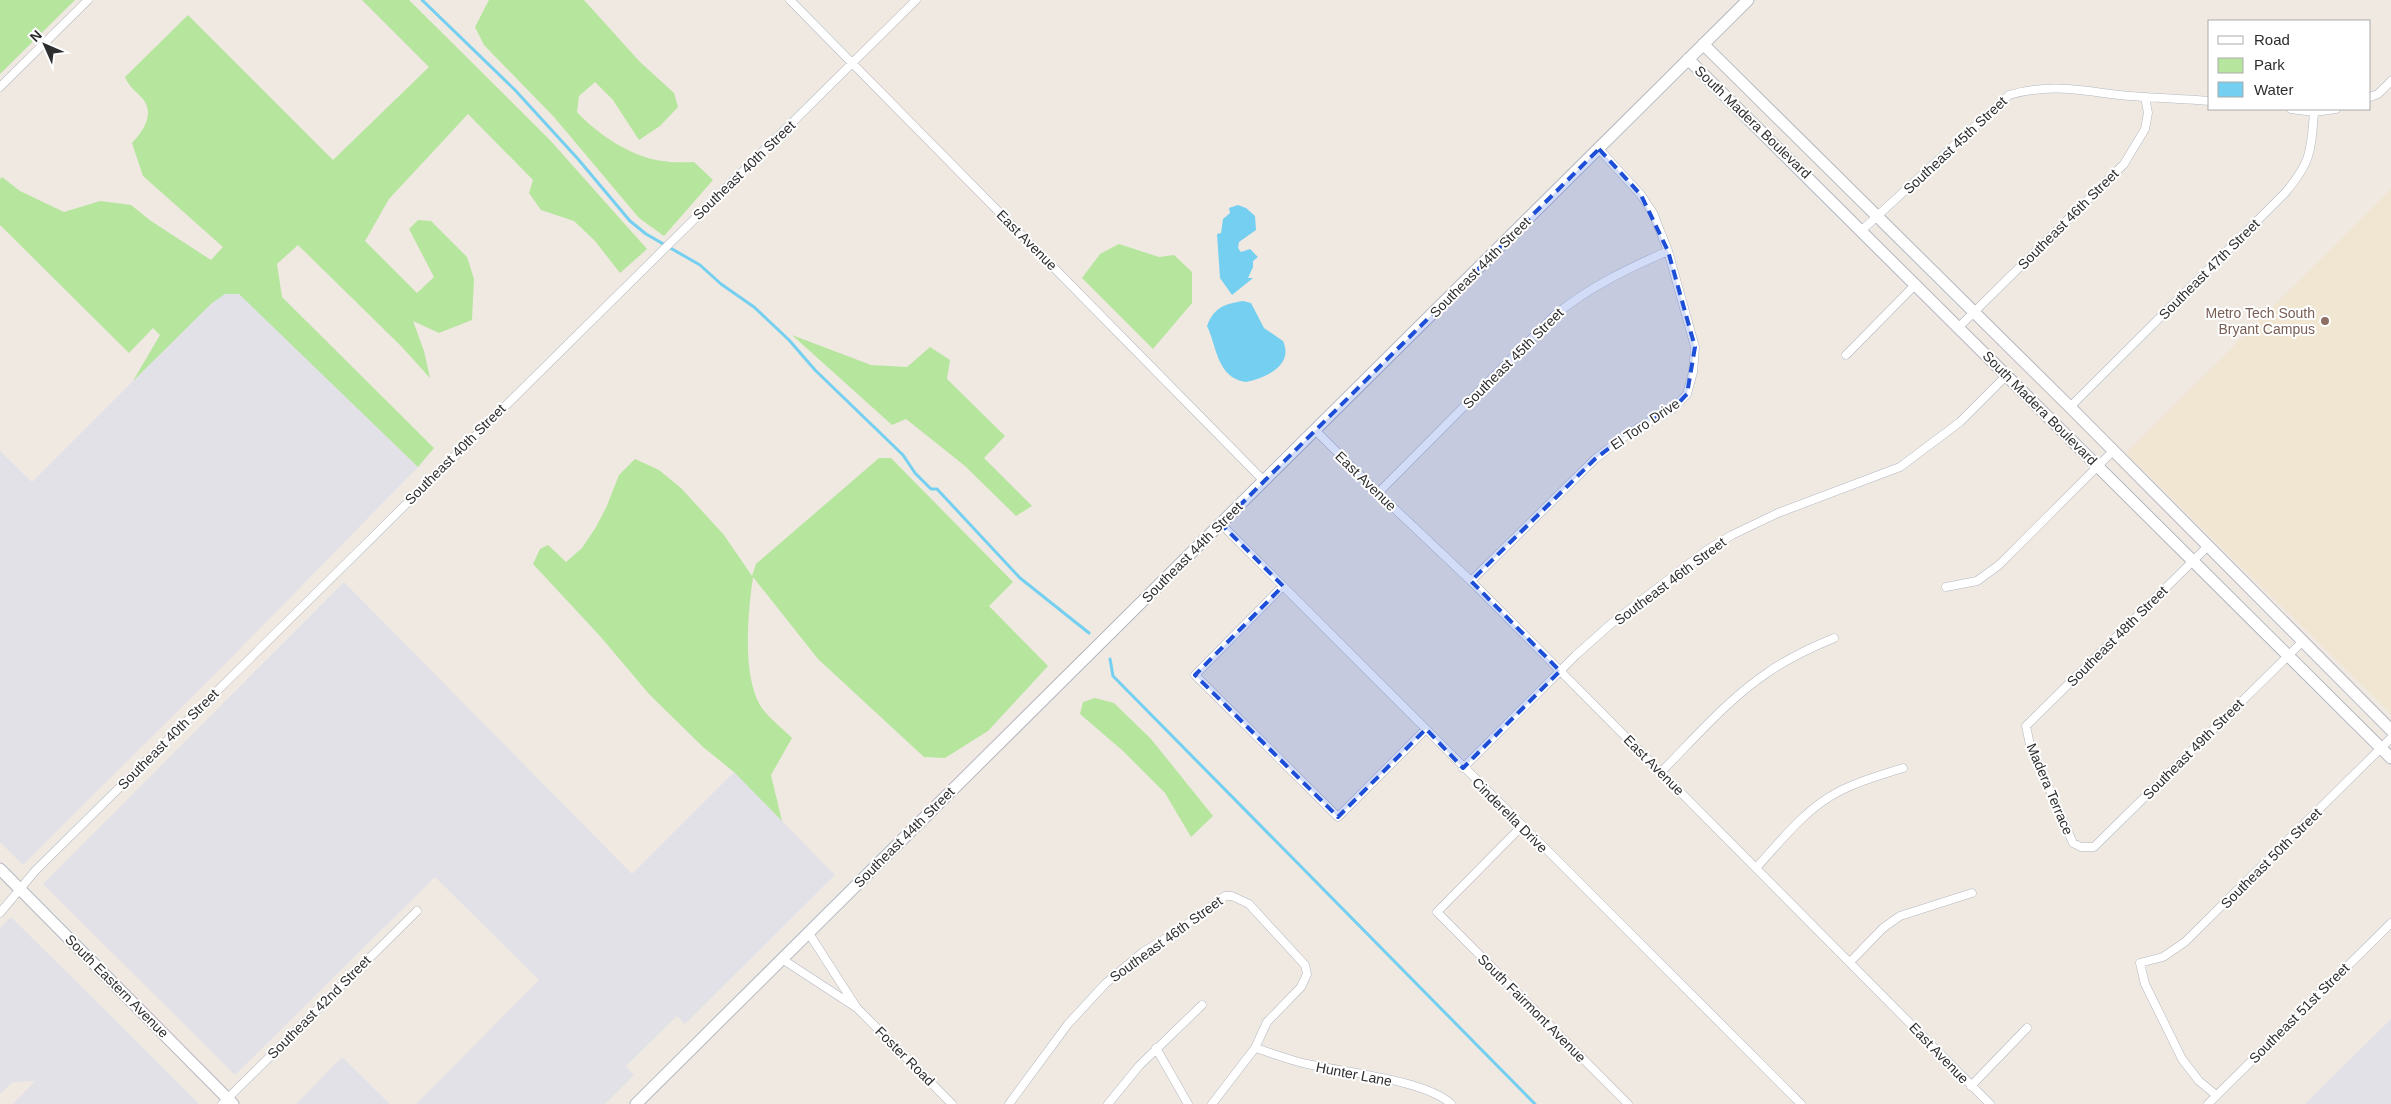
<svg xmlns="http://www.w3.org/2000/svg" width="2391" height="1104" font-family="Helvetica,sans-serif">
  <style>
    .industrial { fill: #e3e1e8 }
    .education { fill: #f0e6d1 }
    .green { fill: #b6e59e }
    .water { fill: #75cff0 }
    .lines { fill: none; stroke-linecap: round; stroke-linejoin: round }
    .stream { stroke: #75cff0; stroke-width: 3 }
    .street-casing { stroke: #b4b7c1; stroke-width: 9 }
    .secondary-casing { stroke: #b4b7c1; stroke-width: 13 }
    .street { stroke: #fff; stroke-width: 8 }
    .secondary { stroke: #fff; stroke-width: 11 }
    .marked { fill: #1d4ed8; fill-opacity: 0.2; stroke: #1d4ed8; stroke-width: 4; stroke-dasharray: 10 6; stroke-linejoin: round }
    .education-dot { fill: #8d6e63; stroke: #fff; stroke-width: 2 }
    .labels { text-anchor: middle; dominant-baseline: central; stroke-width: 4; stroke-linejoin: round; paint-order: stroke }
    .street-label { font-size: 14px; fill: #2e2e2e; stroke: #fff }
    .education-label { font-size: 14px; fill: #785e54; stroke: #fff; text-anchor: end }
  </style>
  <rect width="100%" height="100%" fill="#efe9e1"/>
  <path class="industrial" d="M225,294H239L251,304L418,467L225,664L23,865L0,842V451L32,482L211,303Z
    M344,582L632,874L734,772L835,875L685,1024L677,1016L626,1066L634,1075L605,1104H416L539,980L435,877L235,1075L43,884Z
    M11,917L106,1011L199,1104H13L35,1081L13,1082L0,1094V928Z
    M2391,1019V1104H2305Z
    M342,1057L390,1104H296Z"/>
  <path class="education" d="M2391,189V714L2126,453Z"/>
  <path class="green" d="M0,0H75L0,74Z
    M362,0H409L549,139L647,249L620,273L595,241L574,221L541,210L529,193L533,180L468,114L389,199L365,241L417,293L434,277L409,229L418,220L431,221L467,257L474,279L472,320L439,333L413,321L424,351L430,378L401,346L298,245L277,264L282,297L434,448L418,467L239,294H225L212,303L133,381L160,335L153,328L129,353L0,225V179L2,177L20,191L64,212L100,201L131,205L151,221L211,260L223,247L143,176L132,143C143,131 155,115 143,99C136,91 129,87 125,77L188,15L333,160L429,67Z
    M489,0H584L640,62L674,93L678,107L660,126L639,140L613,100L595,82L579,96L577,112C597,134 633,158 663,161C673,163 684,162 694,162L713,180L664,236L639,218L554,117L484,45L475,27Z
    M1119,244L1159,257L1174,255L1192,272V303L1153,349L1082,278L1100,254Z
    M792,335L871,365L907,367L930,347L950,360L947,379L1005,436L984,458L1032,506L1016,516L965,466L906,419L892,425Z
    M879,458H891L1013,582L989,606L1048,666L988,731L945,758L924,757L818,659L753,577C748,612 742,674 760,705C767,717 782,728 792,738L771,775L782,821L734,772L703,747L649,694L600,636L533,564L540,549L548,545L566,562L582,548L596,527L606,508L619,475L635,459L659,470L681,488L724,535L752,576L756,564Z
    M1095,698L1114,703L1151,739L1213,816L1191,837L1165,793L1123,751L1080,714L1083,702Z"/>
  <path class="water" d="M1238,205L1246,208L1255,216L1256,230L1239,242L1238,248L1241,252L1250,249L1258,257L1253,261V267L1248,278H1253L1232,295L1220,278L1217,234L1221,233L1223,219L1230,213L1229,208Z
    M1243,301L1251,303L1264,328L1283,341C1294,365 1266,378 1246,382C1217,378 1217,347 1207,326C1214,307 1225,304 1243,301Z"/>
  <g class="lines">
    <path class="stream" d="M422,0L515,90L578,159L630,221L646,234L700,265L721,284L754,307L789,340L815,370L903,455L915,473L931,489H937L1020,578L1089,633
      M1110,659L1113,676L1535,1104"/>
    <defs>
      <path id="street" d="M790,0L1264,481
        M0,87L88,0
        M2370,97L2378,94L2391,81
        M2291,109L2314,112L2336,109
        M1862,230L2009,95C2054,82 2085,92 2130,96C2156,98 2183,99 2210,101
        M1959,327L2124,164L2145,129L2148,113L2145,97
        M1846,355L1916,284
        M2070,407L2285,193C2311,162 2311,152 2314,112
        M1315,430L1378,493L1471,581L1990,1104
        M1378,493L1554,316C1589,287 1627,269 1668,251
        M1221,524L1801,1104
        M2208,546L2026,726L2030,745L2073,843L2081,847H2094L2303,641
        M1471,581L1595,459L1629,433L1674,408L1687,394L1693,372L1695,347L1668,251L1653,213L1641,195L1599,149
        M1283,586L1195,675L1338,817L1426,729
        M1946,587L1977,581L1999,565L2113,451
        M1463,768L1576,655L1612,623L1707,550L1732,535L1778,513L1900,467L1960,422L2007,375
        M1661,772C1694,739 1727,700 1767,673C1788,658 1810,648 1834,638
        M1522,826L1437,912L1628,1104
        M1756,868C1781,841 1805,809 1838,792C1858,781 1881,775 1903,768
        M0,913L35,871L916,0
        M808,932L855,1005
        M782,959L857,1008L952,1104
        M1850,962L1883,928L1900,916L1972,893
        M1156,1048L1188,1104
        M1255,1048C1272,1053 1289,1060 1307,1064C1343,1072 1426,1080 1451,1104
        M1971,1086L2027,1028
        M2216,1095L2199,1081L2182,1059L2145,984L2140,963L2163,957L2185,942L2391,738
        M222,1104L417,911
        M1009,1104L1068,1024L1106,983L1143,952L1178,931L1225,896H1232L1249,904L1305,965L1307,974L1301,987L1267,1022L1255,1048L1212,1104
        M1108,1104L1139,1066L1202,1005
        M2208,1104L2391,923"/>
      <path id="secondary" d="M1703,44L2070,407L2391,730
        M1688,59L2391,758
        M0,869L233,1104
        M636,1104L1748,0"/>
    </defs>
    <use href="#street" class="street-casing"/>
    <use href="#secondary" class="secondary-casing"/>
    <use href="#street" class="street"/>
    <use href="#secondary" class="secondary"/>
  </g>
  <path class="marked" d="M1599,149L1641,195L1668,251L1695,347L1687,394L1674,408L1629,433L1595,459L1471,581L1560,671L1463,768L1426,729L1338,817L1195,675L1283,586L1221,524Z"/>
  <circle class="education-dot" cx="2325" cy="321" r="5"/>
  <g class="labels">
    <g class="street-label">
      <text transform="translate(1753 122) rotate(44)">South Madera Boulevard</text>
      <text transform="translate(1955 145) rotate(-43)">Southeast 45th Street</text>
      <text transform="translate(744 170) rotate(-44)">Southeast 40th Street</text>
      <text transform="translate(2068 219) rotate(-45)">Southeast 46th Street</text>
      <text transform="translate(1027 240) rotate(45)">East Avenue</text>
      <text transform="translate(1480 267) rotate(-45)">Southeast 44th Street</text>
      <text transform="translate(2209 269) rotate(-45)">Southeast 47th Street</text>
      <text transform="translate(1513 358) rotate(-45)">Southeast 45th Street</text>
      <text transform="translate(2040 408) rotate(45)">South Madera Boulevard</text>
      <text transform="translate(1645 424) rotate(-34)">El Toro Drive</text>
      <text transform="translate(455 454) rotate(-45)">Southeast 40th Street</text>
      <text transform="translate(1366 481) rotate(44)">East Avenue</text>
      <text transform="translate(1192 552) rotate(-45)">Southeast 44th Street</text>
      <text transform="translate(1670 581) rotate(-37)">Southeast 46th Street</text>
      <text transform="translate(2117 636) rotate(-45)">Southeast 48th Street</text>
      <text transform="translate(168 739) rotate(-45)">Southeast 40th Street</text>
      <text transform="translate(2193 749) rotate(-45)">Southeast 49th Street</text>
      <text transform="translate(1654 765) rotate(45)">East Avenue</text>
      <text transform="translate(2050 789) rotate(67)">Madera Terrace</text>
      <text transform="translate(1510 815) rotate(45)">Cinderella Drive</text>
      <text transform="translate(904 837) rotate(-45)">Southeast 44th Street</text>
      <text transform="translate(2271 858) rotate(-45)">Southeast 50th Street</text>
      <text transform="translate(1166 939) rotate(-36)">Southeast 46th Street</text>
      <text transform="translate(117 986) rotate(45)">South Eastern Avenue</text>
      <text transform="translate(319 1007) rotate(-45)">Southeast 42nd Street</text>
      <text transform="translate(1532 1008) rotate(45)">South Fairmont Avenue</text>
      <text transform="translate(2299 1013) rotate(-45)">Southeast 51st Street</text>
      <text transform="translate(1939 1053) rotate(46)">East Avenue</text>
      <text transform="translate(905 1056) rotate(45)">Foster Road</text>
      <text transform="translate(1354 1074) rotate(11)">Hunter Lane</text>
    </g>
    <g class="education-label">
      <text x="2315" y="313">Metro Tech South<tspan x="2315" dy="16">Bryant Campus</tspan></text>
    </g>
  </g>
  <rect x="2208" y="20" width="162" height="90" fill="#ffffff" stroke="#ababab"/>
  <rect x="2218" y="36" width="25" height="8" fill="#ffffff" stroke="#ababab"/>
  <text x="2254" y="45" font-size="15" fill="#2e2e2e">Road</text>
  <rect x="2218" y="58" width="25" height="15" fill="#b6e59e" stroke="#ababab"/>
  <text x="2254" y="70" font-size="15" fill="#2e2e2e">Park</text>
  <rect x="2218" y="82" width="25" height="15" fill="#75cff0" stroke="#ababab"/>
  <text x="2254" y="95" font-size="15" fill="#2e2e2e">Water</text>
  <g transform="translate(45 45) rotate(315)" stroke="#ffffff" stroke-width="4" paint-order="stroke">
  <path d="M0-4L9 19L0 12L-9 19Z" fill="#2e2e2e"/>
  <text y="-8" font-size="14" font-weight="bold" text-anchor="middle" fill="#2e2e2e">N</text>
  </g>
</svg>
